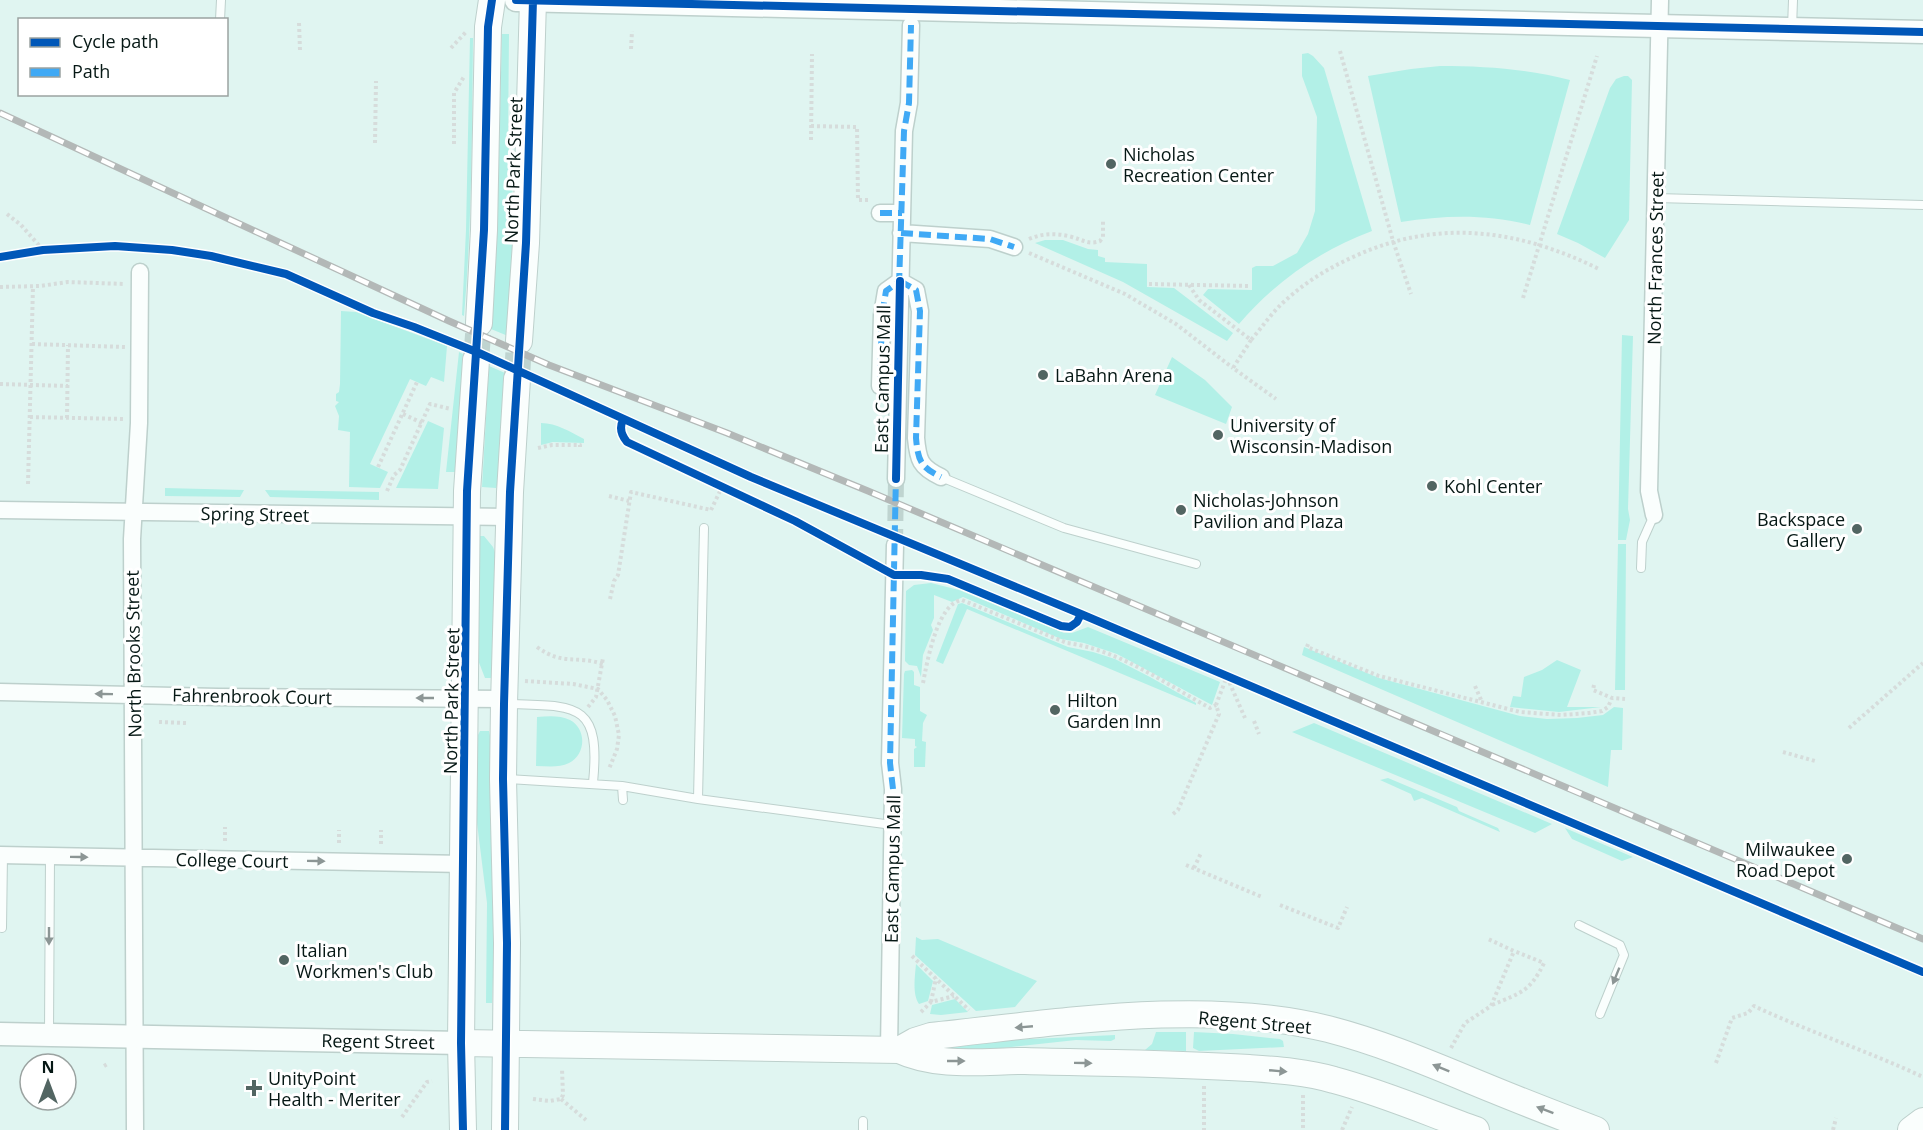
<svg xmlns="http://www.w3.org/2000/svg" width="1923" height="1130" font-family="'Open Sans',sans-serif">
  <style>
    .green { fill: #b2f0e7 }
    .lines { fill: none; stroke-linecap: round; stroke-linejoin: round }
    .street-tunnel { stroke: #bfd4d0; stroke-width: 16; stroke-dasharray: 16 8; stroke-linecap: butt }
    .primary-tunnel { stroke: #bfd4d0; stroke-width: 26; stroke-dasharray: 26 13; stroke-linecap: butt }
    .lane-casing { stroke: #bdd0cc; stroke-width: 10 }
    .street-casing { stroke: #bdd0cc; stroke-width: 19 }
    .secondary-casing { stroke: #bdd0cc; stroke-width: 25 }
    .primary-casing { stroke: #bdd0cc; stroke-width: 28 }
    .path { stroke: #d6dcdb; stroke-width: 4; stroke-dasharray: 3 3; stroke-linecap: butt }
    .lane { stroke: #fafefd; stroke-width: 8 }
    .street { stroke: #fafefd; stroke-width: 16 }
    .secondary { stroke: #fafefd; stroke-width: 22 }
    .primary { stroke: #fafefd; stroke-width: 26 }
    .rail-casing { stroke: #b3b8b7; stroke-width: 7 }
    .rail { stroke: #fff; stroke-width: 4.5; stroke-dasharray: 14; stroke-linecap: butt }
    .quiet { stroke: #3fa9f5; stroke-width: 6; stroke-dasharray: 12 6; stroke-linecap: butt }
    .cycleway-casing { stroke: #fff; stroke-width: 11 }
    .cycleway { stroke: #0057b8; stroke-width: 8 }
    .oneway { fill: #8c9695 }
    .poi-dot { fill: #526562; stroke: #fff; stroke-width: 2 }
    .labels { text-anchor: middle; dominant-baseline: central; stroke-width: 6; stroke-linejoin: round; paint-order: stroke }
    .poi-label { font-size: 18px; fill: #061815; stroke: #fff; text-anchor: start }
    .street-label { font-size: 18px; fill: #061815; stroke: #fff }
  </style>
  <rect width="100%" height="100%" fill="#e0f5f1"/>
  <path class="green" d="M502,34H509L508,141L514,208L508,336L491,329L498,190Z
    M470,38H473C472,131 472,224 464,316L462,315L466,230Z
    M1308,53L1313,56L1324,68L1372,231C1319,251 1276,281 1239,324L1203,295L1208,289L1252,290V268L1256,266H1273L1297,253L1308,234L1315,211L1317,117L1302,76V54Z
    M1440,66C1485,66 1527,69 1570,80L1530,225C1487,214 1445,215 1401,222L1368,76L1411,69Z
    M1624,76H1628L1632,80L1629,220L1605,258L1578,243L1557,234L1610,88L1616,79Z
    M1045,240H1063L1088,249L1098,250V256L1105,258V262L1147,264V287L1174,288L1233,333L1227,341L1123,282L1035,243Z
    M341,311L356,312L447,346L444,382L431,377L426,386L410,379L370,464L388,472L380,488L349,487L350,432L338,430L339,416L335,406L339,402L336,401V394L339,392L340,384Z
    M1622,335L1633,336L1628,509L1630,520L1626,540H1618Z
    M459,352L463,354L456,472H446Z
    M1172,357L1205,380L1232,407L1226,424L1155,395Z
    M489,366L505,373L500,476L496,488L482,487Z
    M428,421L444,428L438,489L396,488Z
    M541,423C557,423 570,432 584,439V443L553,442L541,445Z
    M165,488L244,490L240,497L165,496Z
    M265,490L379,492V500L270,497Z
    M480,536H484L493,547L496,555L494,678H485L478,660Z
    M1618,544H1626L1625,690H1615Z
    M931,583L959,590L1064,633H1072L1088,627L1220,682L1212,705L1117,654L1084,643L1061,639L963,597L952,602L934,595V618L931,625L933,630L923,655L921,677L917,666L909,665L905,661L906,591L914,585Z
    M962,603L1068,647L1093,652L1115,659L1150,677L1196,703V705L967,609L943,664L936,661L958,604Z
    M1304,647L1379,678L1520,716L1547,719L1577,718L1603,715L1614,707L1623,708L1622,750H1611L1608,787L1302,655Z
    M1557,660L1581,670L1567,707H1601L1559,712L1510,707L1513,696L1521,697L1524,677L1542,670Z
    M912,670L914,672V685L920,687V711L927,715L923,723L922,741L926,742L925,767H914V749L917,747L915,746V739L902,738L904,674L905,671Z
    M537,717C548,716 560,715 570,720C587,729 586,755 569,763C559,768 547,766 536,766Z
    M1314,723L1552,824L1535,833L1292,732Z
    M480,731H489L492,746L495,925L492,1003H486L487,903L476,815L477,737Z
    M1388,778L1457,807L1459,811L1498,828L1500,832L1422,798L1414,801L1411,794L1380,780Z
    M1565,828L1633,857L1622,861L1572,839Z
    M916,937L922,940L938,939L1037,981L1015,1007L976,1011L915,955Z
    M916,964L933,981L928,1001L919,1004C912,994 915,976 916,964Z
    M955,999L968,1012L941,1015L930,1014L932,1005Z
    M1156,1032H1186V1051L1145,1050L1152,1044Z
    M1194,1032L1233,1034L1280,1039L1283,1041L1284,1047L1199,1051L1193,1048Z
    M1115,1035V1039L1111,1041L1076,1040L1002,1048L939,1050V1046L993,1041Z"/>
  <g class="lines">
    <path class="street-tunnel" d="M895,545L896,479"/>
    <path class="primary-tunnel" d="M476,360L479,323
      M517,379L519,341"/>
    <defs>
      <path id="lane" d="M220,20L221,0
        M1792,28L1793,0
        M1656,198L1923,205
        M941,477L1064,528L1196,564
        M1641,568L1642,542L1654,515
        M508,704C577,706 601,702 593,783
        M507,779L622,786L698,799L892,825
        M622,786L623,800
        M698,799L704,528
        M1579,925L1620,945L1624,955L1600,1014
        M2,928L3,855
        M49,1033L50,856
        M863,1121V1130"/>
      <path id="street" d="M880,213H902
        M901,233L990,239L1014,247
        M900,281L916,290L920,311L916,438C918,460 920,467 941,477
        M880,386L882,315L886,291L900,281
        M896,479L904,131L909,103L911,25
        M0,510L509,517
        M1654,515L1649,491L1660,0
        M0,692L218,697L505,699
        M0,855L464,864
        M889,1050L893,789L890,763L895,545
        M135,1130L132,539L139,423L140,272"/>
      <path id="secondary" d="M516,0L1923,32
        M0,1034L461,1043"/>
      <path id="primary" d="M479,323L484,230L488,27L492,0
        M519,341L526,243L533,0
        M461,1043L899,1050C938,1068 984,1061 1025,1061C1100,1063 1174,1063 1249,1068C1277,1070 1307,1072 1334,1080C1383,1093 1429,1113 1476,1130
        M899,1050L915,1041L931,1036C1057,1023 1204,998 1328,1029C1386,1044 1440,1068 1494,1090C1528,1104 1562,1117 1596,1130
        M463,1130L461,1043L467,491L476,360
        M505,1130L507,943L503,779L504,704L510,492L517,379
        M1911,1130L1923,1121"/>
    </defs>
    <use href="#lane" class="lane-casing"/>
    <use href="#street" class="street-casing"/>
    <use href="#secondary" class="secondary-casing"/>
    <use href="#primary" class="primary-casing"/>
    <path class="path" d="M299,23L300,50
      M451,48L466,32
      M631,49L632,31
      M1340,51L1393,241L1411,294
      M811,126L857,127L858,200H868
      M811,140L812,54
      M375,143L376,81
      M454,144V93L465,75
      M7,214L21,225L43,250
      M1029,239C1043,233 1057,233 1072,237C1083,240 1089,245 1100,241L1103,237V221
      M1029,253L1125,294L1176,324L1233,368
      M1149,284L1250,286
      M1189,285L1199,300L1251,340C1263,326 1273,311 1287,299C1307,281 1329,268 1353,257C1437,218 1518,229 1599,269
      M0,287L40,286L68,282L125,284
      M1523,298L1597,56
      M1251,340L1233,368L1276,399
      M32,344L125,347
      M0,384L68,386
      M403,414L422,423
      M30,417L123,419
      M67,418L68,345
      M538,448L552,445H580V447
      M378,467L417,382
      M28,484L33,286
      M387,491L394,475L400,470L430,404L451,409
      M609,496L629,501
      M711,510L722,487
      M610,599L614,581L618,575L631,492L711,510
      M1308,644L1307,647L1379,676L1520,712L1561,715L1589,713L1602,711L1608,707L1612,698
      M537,647C563,666 576,655 603,664
      M1227,677L1245,718
      M525,681L573,684L598,689L607,700L615,716L619,735L617,749L609,769
      M923,683C927,663 937,603 962,600L1067,643C1120,650 1164,683 1210,708L1216,705
      M1594,685L1593,690L1612,698L1625,699
      M1475,686L1482,702
      M588,707L596,697L603,658
      M1254,721L1259,734
      M159,722L186,723
      M1849,728L1923,663
      M1783,752L1815,761
      M1173,814L1178,810L1219,714L1216,705L1227,676
      M225,841V827
      M339,843V830
      M381,844V830
      M1186,865L1262,897
      M1194,868L1201,853
      M1280,905L1338,928L1347,907
      M912,956L969,1010
      M931,1002L936,978
      M1492,1005C1520,993 1530,992 1544,963L1514,951
      M921,1012L931,1002L954,996
      M1451,1048L1465,1023L1491,1006L1514,951L1488,939
      M1716,1063L1732,1018L1748,1013L1754,1006C1809,1032 1868,1051 1923,1077
      M104,1066L109,1063
      M1204,1086V1130
      M1303,1095V1130
      M533,1099L550,1101L561,1099L563,1095L562,1069
      M561,1099L586,1120
      M402,1117L427,1082L432,1081
      M1342,1130L1352,1107
      M1833,1130L1836,1118"/>
    <use href="#lane" class="lane"/>
    <use href="#street" class="street"/>
    <use href="#secondary" class="secondary"/>
    <use href="#primary" class="primary"/>
    <defs>
      <path id="rail" d="M0,113L449,321L549,365L727,433L868,491L1923,939"/>
    </defs>
    <use href="#rail" class="rail-casing"/>
    <use href="#rail" class="rail"/>
    <path class="quiet" d="M880,213H902
      M901,233L990,239L1014,247
      M900,281L916,290L920,311L916,438C918,460 920,467 941,477
      M899,285L904,131L909,103L911,25
      M880,386L882,315L886,291L900,281
      M893,789L890,763L896,474"/>
    <defs>
      <path id="cycleway" d="M516,0L1923,32
        M0,257L43,250L115,246L172,250L211,256L286,274L373,313L414,327L479,353L751,477L1081,614L1923,972
        M623,420C619,428 622,436 627,442L795,521L894,575H921L948,579L1061,626L1070,627L1077,622L1081,614
        M896,479L900,281
        M463,1130L461,1043L467,491L484,230L488,27L492,0
        M505,1130L507,943L503,779L504,704L510,492L526,243L533,0"/>
    </defs>
    <use href="#cycleway" class="cycleway-casing"/>
    <use href="#cycleway" class="cycleway"/>
  </g>
  <defs><path id="oneway-solid" d="M-6-.8H1V-3.2L6.5 0L1 3.2V.8H-6Z" transform="scale(1.5)"/></defs>
  <g class="oneway">
    <use href="#oneway-solid" transform="translate(104 694) rotate(-179)"/>
    <use href="#oneway-solid" transform="translate(425 698) rotate(-180)"/>
    <use href="#oneway-solid" transform="translate(79 857) rotate(1)"/>
    <use href="#oneway-solid" transform="translate(316 861) rotate(1)"/>
    <use href="#oneway-solid" transform="translate(49 936) rotate(90)"/>
    <use href="#oneway-solid" transform="translate(1616 976) rotate(112)"/>
    <use href="#oneway-solid" transform="translate(1024 1027) rotate(175)"/>
    <use href="#oneway-solid" transform="translate(956 1061)"/>
    <use href="#oneway-solid" transform="translate(1083 1063) rotate(1)"/>
    <use href="#oneway-solid" transform="translate(1441 1068) rotate(-158)"/>
    <use href="#oneway-solid" transform="translate(1278 1071) rotate(5)"/>
    <use href="#oneway-solid" transform="translate(1545 1110) rotate(-159)"/>
  </g>
  <g class="poi-dot">
    <circle cx="1111" cy="164" r="6"/>
    <circle cx="1043" cy="375" r="6"/>
    <circle cx="1218" cy="435" r="6"/>
    <circle cx="1432" cy="486" r="6"/>
    <circle cx="1181" cy="510" r="6"/>
    <circle cx="1857" cy="529" r="6"/>
    <circle cx="1055" cy="710" r="6"/>
    <circle cx="1847" cy="859" r="6"/>
    <circle cx="284" cy="960" r="6"/>
    <path d="M251 1079h6v6h6v6h-6v6h-6v-6h-6v-6h6z"/>
  </g>
  <g class="labels">
    <g class="poi-label">
      <text x="1123" y="154">Nicholas<tspan x="1123" dy="21">Recreation Center</tspan></text>
      <text x="1055" y="375">LaBahn Arena</text>
      <text x="1230" y="425">University of<tspan x="1230" dy="21">Wisconsin-Madison</tspan></text>
      <text x="1444" y="486">Kohl Center</text>
      <text x="1193" y="500">Nicholas-Johnson<tspan x="1193" dy="21">Pavilion and Plaza</tspan></text>
      <text x="1845" y="519" text-anchor="end">Backspace<tspan x="1845" dy="21">Gallery</tspan></text>
      <text x="1067" y="700">Hilton<tspan x="1067" dy="21">Garden Inn</tspan></text>
      <text x="1835" y="849" text-anchor="end">Milwaukee<tspan x="1835" dy="21">Road Depot</tspan></text>
      <text x="296" y="950">Italian<tspan x="296" dy="21">Workmen's Club</tspan></text>
      <text x="268" y="1078">UnityPoint<tspan x="268" dy="21">Health - Meriter</tspan></text>
    </g>
    <g class="street-label">
      <text transform="translate(513 170) rotate(-88)">North Park Street</text>
      <text transform="translate(1655 258) rotate(-89)">North Frances Street</text>
      <text transform="translate(882 379) rotate(-89)">East Campus Mall</text>
      <text transform="translate(255 514) rotate(1)">Spring Street</text>
      <text transform="translate(133 654) rotate(-91)">North Brooks Street</text>
      <text transform="translate(252 696) rotate(1)">Fahrenbrook Court</text>
      <text transform="translate(451 701) rotate(-89)">North Park Street</text>
      <text transform="translate(232 860) rotate(1)">College Court</text>
      <text transform="translate(892 869) rotate(-89)">East Campus Mall</text>
      <text transform="translate(1255 1022) rotate(5)">Regent Street</text>
      <text transform="translate(378 1041) rotate(1)">Regent Street</text>
    </g>
  </g>
  <rect x="18" y="18" width="210" height="78" fill="#ffffff" stroke="#9ba3a1" stroke-width="1.5"/>
  <rect x="30" y="38" width="30" height="9" fill="#0057b8" stroke="#9ba3a1" stroke-width="1.5"/>
  <text x="72" y="48" font-size="18" fill="#061815">Cycle path</text>
  <rect x="30" y="68" width="30" height="9" fill="#3fa9f5" stroke="#9ba3a1" stroke-width="1.5"/>
  <text x="72" y="78" font-size="18" fill="#061815">Path</text>
  <g transform="translate(48 1082)"><circle r="28" fill="#ffffff" stroke="#9ba3a1" stroke-width="1.5"/>
  <path d="M0-4.5L10 22L0 15L-10 22Z" fill="#526562"/>
  <text y="-9" font-size="16" font-weight="bold" text-anchor="middle" fill="#061815">N</text>
  </g>
</svg>
